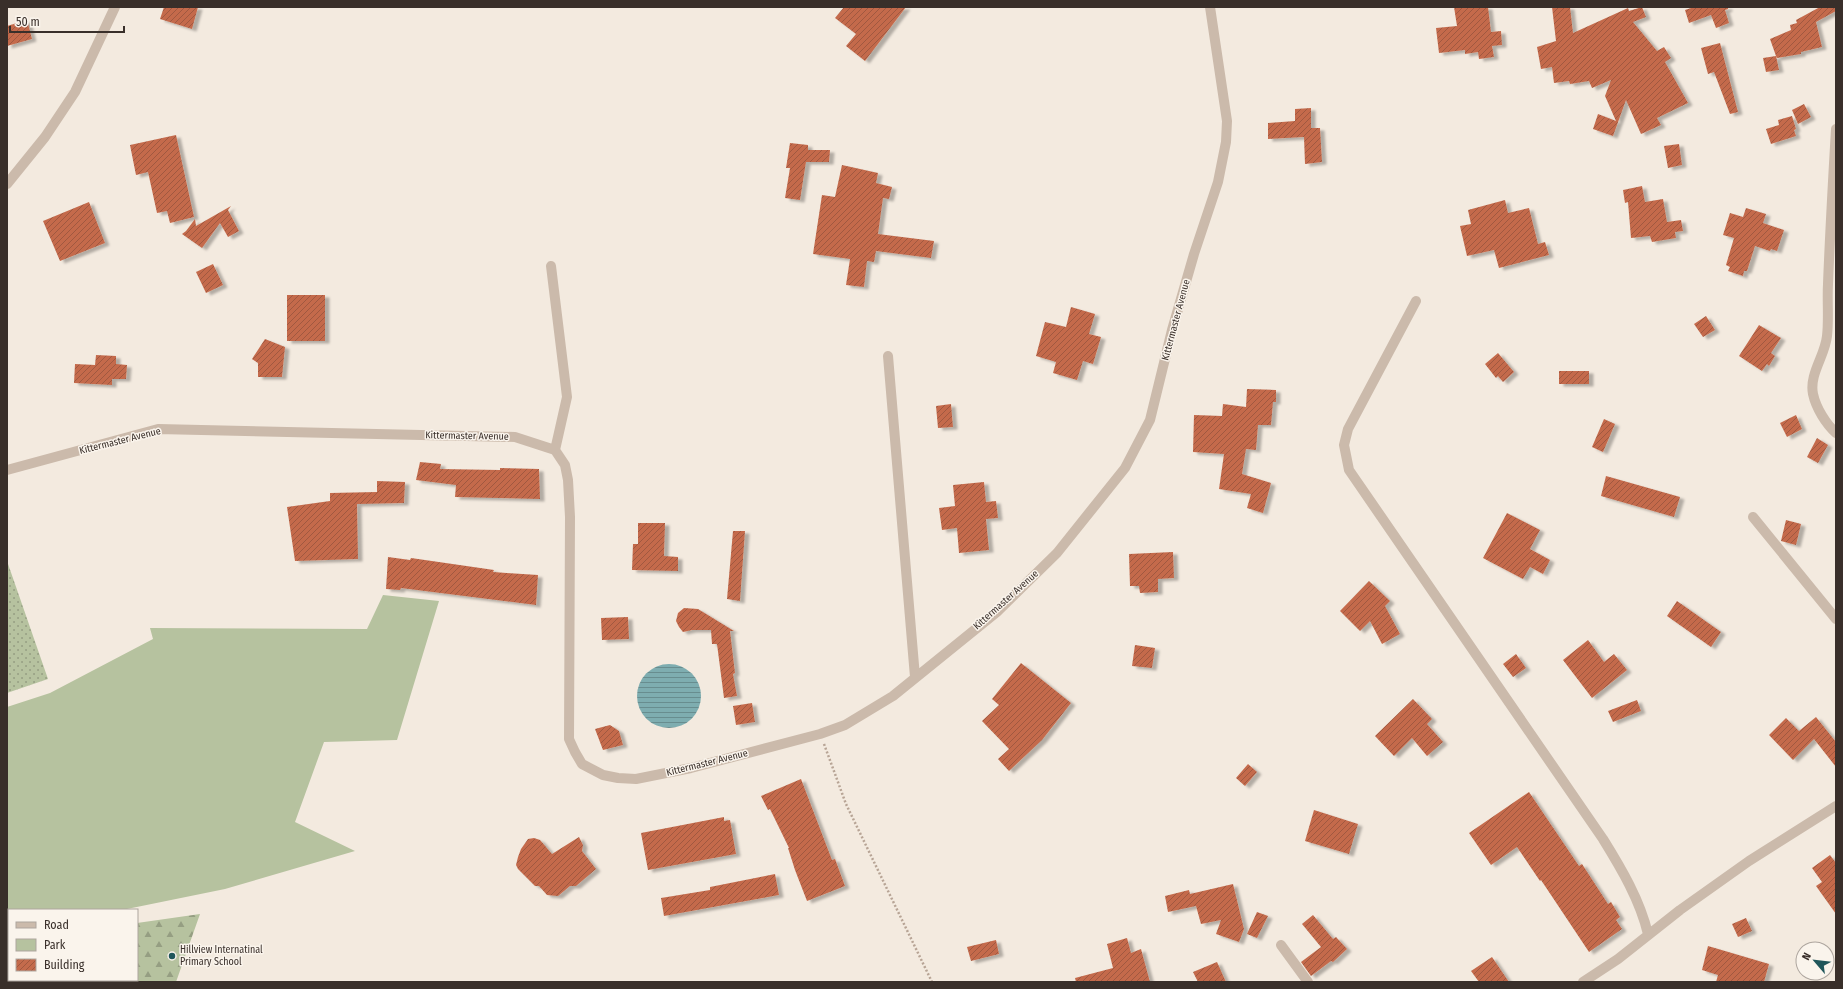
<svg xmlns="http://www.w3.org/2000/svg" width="1843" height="989" font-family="'Fira Sans Condensed',sans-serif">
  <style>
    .grass { fill: url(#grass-dots) }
    .forest { fill: url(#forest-firs) }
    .green { fill: #b6c29f }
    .water { fill: url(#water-rules) }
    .building { fill: url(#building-hatch); filter: url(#shadow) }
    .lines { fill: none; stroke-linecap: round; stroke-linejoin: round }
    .path { stroke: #b7a495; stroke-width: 2.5; stroke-dasharray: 2 2; stroke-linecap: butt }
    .minor { stroke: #cbbaab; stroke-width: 10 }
    .poi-dot { fill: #20565a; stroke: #faf4ec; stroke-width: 1.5 }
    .labels { text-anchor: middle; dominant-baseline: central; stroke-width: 3; stroke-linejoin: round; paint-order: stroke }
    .street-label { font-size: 10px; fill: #392f2a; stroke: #faf4ec }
    .poi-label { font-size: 10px; fill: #392f2a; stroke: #faf4ec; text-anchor: start }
  </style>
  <defs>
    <pattern id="grass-dots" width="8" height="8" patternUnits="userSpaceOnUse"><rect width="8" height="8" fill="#b6c29f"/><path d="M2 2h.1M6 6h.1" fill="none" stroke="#959e82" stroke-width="1.8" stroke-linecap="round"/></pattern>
    <pattern id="forest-firs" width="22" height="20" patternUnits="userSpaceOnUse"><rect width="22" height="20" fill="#b6c29f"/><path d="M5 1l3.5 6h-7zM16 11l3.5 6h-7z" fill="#959e82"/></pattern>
    <pattern id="water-rules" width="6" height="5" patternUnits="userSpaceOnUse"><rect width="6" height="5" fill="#7eadb0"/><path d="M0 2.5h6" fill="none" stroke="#688d8f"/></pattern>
    <pattern id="building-hatch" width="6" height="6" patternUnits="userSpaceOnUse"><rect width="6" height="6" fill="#c46b4c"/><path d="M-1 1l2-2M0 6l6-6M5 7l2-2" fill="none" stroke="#a0583f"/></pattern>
    <filter id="shadow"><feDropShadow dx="4.5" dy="2.5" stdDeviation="1" flood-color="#0004"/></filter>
  </defs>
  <rect width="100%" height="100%" fill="#f3eadf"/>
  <path class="grass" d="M7,561L48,679L7,693Z"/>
  <path class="forest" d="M200,914L176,982H7V941H9V980H137V923Z"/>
  <path class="green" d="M383,595L439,601L397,740L324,742L295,822L355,851L225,889L122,910H9V933H7V707L50,693L153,639L150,628L367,629Z"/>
  <path class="water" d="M637 696a32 32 0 1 1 64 0a32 32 0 1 1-64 0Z"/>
  <path class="building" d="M164,7H198L192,29L160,19Z
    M844,7H906L865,61L846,46L856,34L835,18Z
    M1454,7H1488L1491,32L1501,31L1502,45L1492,46L1494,57L1479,59L1478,52L1465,54V50L1439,53L1436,28L1457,26Z
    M1552,7H1570L1573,33L1628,8L1629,11L1642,7L1646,17L1633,22L1657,51L1664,47L1671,58L1665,62L1688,103L1657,118L1661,125L1641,134L1626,100L1613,136L1593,129L1598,114L1616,121L1605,96L1611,80L1592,88L1589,81L1570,84L1569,81L1554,83L1552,67L1541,69L1537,47L1556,41Z
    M1694,7H1728V9L1725,10L1729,23L1716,28L1711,15L1689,23L1685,10Z
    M1820,7H1836V11L1816,22L1822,47L1801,52V54L1777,58L1776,56L1779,70L1766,72L1763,58L1776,56L1770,39L1791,30L1790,25L1797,23L1796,20Z
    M27,20L32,39L7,46V26Z
    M1720,43L1738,112L1730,114L1714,72L1708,74L1701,48Z
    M1804,104L1811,117L1798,124L1792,110Z
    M1311,108V128H1320L1322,162L1305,164L1304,137L1268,139V123L1295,121V109Z
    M1792,116L1796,129L1794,130L1796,136L1771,144L1766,129L1779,125L1778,120Z
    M176,135L194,217L170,223L167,211L157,213L148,172L136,175L130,145Z
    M790,143L808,145V150H830L829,162H806L800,200L785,198L790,168H786Z
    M1679,144L1682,165L1668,168L1664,146Z
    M842,165L878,173L876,183L892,187L889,199L883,198L878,234L934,241L931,258L876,251L874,262L867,261L864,287L846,285L850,259L813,254L822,195L835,197Z
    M1642,186L1645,202L1663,199L1667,222L1681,220L1683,231L1675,232L1676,238L1652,242L1650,236L1631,238L1628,202L1625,203L1623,190Z
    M1505,200L1508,213L1529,208L1538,244L1545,242L1549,255L1499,268L1494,250L1467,256L1460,226L1471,224L1468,210Z
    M89,202L105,243L60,261L43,221Z
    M231,206L228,210L239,231L228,237L220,223L202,248L182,234L186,231L195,219L196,226Z
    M1746,208L1766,214L1763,223L1784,230L1777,251L1771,249L1770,251L1755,246L1747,271H1744L1743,276L1728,271L1730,267L1726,265L1734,238L1723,235L1730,213L1743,217Z
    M213,264L223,285L206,293L196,272Z
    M287,295H325V341H287Z
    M1071,307L1095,314L1089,334L1101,337L1093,364L1083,361L1077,380L1053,373L1056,362L1036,356L1045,322L1066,327Z
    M1706,316L1715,330L1703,337L1694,324Z
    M1759,325L1781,338L1771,353L1775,356L1769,366L1767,364L1762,371L1739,356Z
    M265,339L285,347L282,377H258V363L252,359Z
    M1498,353L1514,372L1503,382L1498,376L1496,378L1485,364Z
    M96,355L116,356V364L127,365L126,379H112V385L74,383L75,364L95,365Z
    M1559,371H1589V384H1559Z
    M1247,389L1276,390V402H1273L1271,425H1258L1256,450L1246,449L1242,474L1271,483L1263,513L1247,508L1251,494L1219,489L1224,454L1193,452L1194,415L1222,416L1223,404L1246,407Z
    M951,404L953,427L938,428L936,406Z
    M1796,415L1802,429L1787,437L1780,423Z
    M1604,419L1615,424L1603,452L1592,447Z
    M1817,438L1828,445L1818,463L1807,457Z
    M420,462L441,464L440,469L500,470V468L539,469L540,499L455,497L456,485L416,480Z
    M1606,476L1680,497L1674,517L1601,496Z
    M377,481L405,482L404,503L357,504L358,559L295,561L287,507L330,501V493L377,492Z
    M984,482L986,502L996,501L998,518L986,519L989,550L959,553L957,528L942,530L939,508L955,506L953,485Z
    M1507,513L1540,530L1530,549L1550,560L1543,574L1530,567L1523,579L1483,558Z
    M1786,520L1801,524L1796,545L1781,541Z
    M638,523H665L664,556L678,557V571L632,570L633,544H638Z
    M733,531H745L740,601L727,599Z
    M1173,552L1174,578L1158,579V592L1140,593L1139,586H1130L1129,554Z
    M388,557L410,560L411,558L494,570L493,572L538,575L536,605L401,588L400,590L386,589Z
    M1369,581L1390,601L1385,606L1400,634L1382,644L1370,621L1360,631L1340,611Z
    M1677,601L1721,632L1711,647L1667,616Z
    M684,608L698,609L734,631H730L735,673L733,674L737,696L724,698L717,644H712L711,630H692L683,632L679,627L676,621L678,613Z
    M628,617L629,639L602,640L601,618Z
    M1588,640L1604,662L1614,654L1627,670L1592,698L1563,660Z
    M1135,645L1155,648L1152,668L1132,666Z
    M1516,654L1526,668L1513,677L1503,664Z
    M1021,663L1071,703L1042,740L1009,771L998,759L1009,749L982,721L999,705L992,699Z
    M1413,699L1432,719L1427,724L1443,742L1427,756L1412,738L1394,756L1375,736Z
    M1637,700L1641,711L1613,722L1608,711Z
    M752,703L755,722L736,725L733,706Z
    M1816,717L1836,742V767L1814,739L1793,760L1769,735L1786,718L1799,731Z
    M610,725L619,731L623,745L603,750L595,729Z
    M1248,764L1257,772L1245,786L1236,778Z
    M801,779L832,860L835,859L845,886L807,901L795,870L788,848H789L770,809L768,810L761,796Z
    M1529,792L1579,866L1582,864L1608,904L1611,902L1620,917L1616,920L1622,929L1589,952L1541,880L1540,881L1517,847L1491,865L1469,833Z
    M1314,810L1358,824L1349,854L1305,841Z
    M724,817V821L730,820L736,854L648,870L641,833Z
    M579,837L583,845L582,851L596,869L576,886H570L558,896L547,895L539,886H535L518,869L516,865L518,857L521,849L528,839L534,838L540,840L552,854Z
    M1830,855L1836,863V914L1816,886L1822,882L1812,868Z
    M775,874L779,895L664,916L661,898L710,890V887Z
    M1233,884L1244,929L1239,942L1216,934L1221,920L1201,924L1196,906L1168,912L1165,896L1189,890L1190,894Z
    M1257,912L1268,916L1257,938L1247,934Z
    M1313,915L1333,939L1336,937L1347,949L1333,962L1331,961L1311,976L1301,962L1321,947L1302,924Z
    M1746,918L1752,931L1738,937L1732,924Z
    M1127,938L1131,953L1141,949L1150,982H1076L1075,978L1113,968L1107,944Z
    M996,940L999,954L971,961L967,947Z
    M1708,946L1769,964L1764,982H1716L1718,975L1702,970Z
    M1492,957L1509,982H1479L1471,971Z
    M1217,962L1226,982H1198L1193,972Z"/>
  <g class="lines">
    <path class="path" d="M824,744L846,804L932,982"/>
    <path class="minor" d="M1836,129C1833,180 1830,232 1828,284C1827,301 1829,319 1827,336C1825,356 1809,374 1813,394C1816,408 1826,424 1836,433
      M7,184L45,137L75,92L115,7
      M551,266L567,397L555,450
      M1416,301L1348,429L1344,445L1349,470L1603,839C1621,868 1640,900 1648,934
      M888,356L915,677
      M7,470L158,429L515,437L555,450L565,465L568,480L570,517L569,739L575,752L582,764L603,775L618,778L636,779L691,768L820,734L845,725L893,696L998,611L1057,553L1125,468L1150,420L1172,330L1194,254L1218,182L1226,142L1227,121L1210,7
      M1753,517L1836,619
      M1281,945L1308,982
      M1583,982L1618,959L1680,910L1749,861L1836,806"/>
  </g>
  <circle class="poi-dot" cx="172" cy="956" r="4"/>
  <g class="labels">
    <g class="street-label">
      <text transform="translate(1176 320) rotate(-75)">Kittermaster Avenue</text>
      <text transform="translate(467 436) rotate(1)">Kittermaster Avenue</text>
      <text transform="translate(120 441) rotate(-14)">Kittermaster Avenue</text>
      <text transform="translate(1006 600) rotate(-42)">Kittermaster Avenue</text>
      <text transform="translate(707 763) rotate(-14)">Kittermaster Avenue</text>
    </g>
    <g class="poi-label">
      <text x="180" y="950">Hillview Internatinal<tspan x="180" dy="12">Primary School</tspan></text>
    </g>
  </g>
  <rect width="1843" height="989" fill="none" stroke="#392f2a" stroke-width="16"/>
  <rect x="8" y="909" width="130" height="72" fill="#faf4ec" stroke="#ada59e"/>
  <rect x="16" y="922" width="20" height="6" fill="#cbbaab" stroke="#ada59e"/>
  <text x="44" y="929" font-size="12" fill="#392f2a">Road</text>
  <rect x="16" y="939" width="20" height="12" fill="#b6c29f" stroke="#ada59e"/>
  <text x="44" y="949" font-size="12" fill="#392f2a">Park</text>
  <rect x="16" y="959" width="20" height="12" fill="url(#building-hatch)" stroke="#ada59e"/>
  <text x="44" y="969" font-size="12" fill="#392f2a">Building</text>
  <g transform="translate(1815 961) rotate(298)"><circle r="19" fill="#faf4ec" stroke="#ada59e"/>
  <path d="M0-3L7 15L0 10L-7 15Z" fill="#20565a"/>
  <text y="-6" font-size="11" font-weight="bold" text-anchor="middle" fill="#392f2a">N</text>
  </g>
  <path d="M10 26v6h114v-6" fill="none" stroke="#392f2a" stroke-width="2"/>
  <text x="16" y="26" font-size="12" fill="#392f2a" stroke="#faf4ec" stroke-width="3" paint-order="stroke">50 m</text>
</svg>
